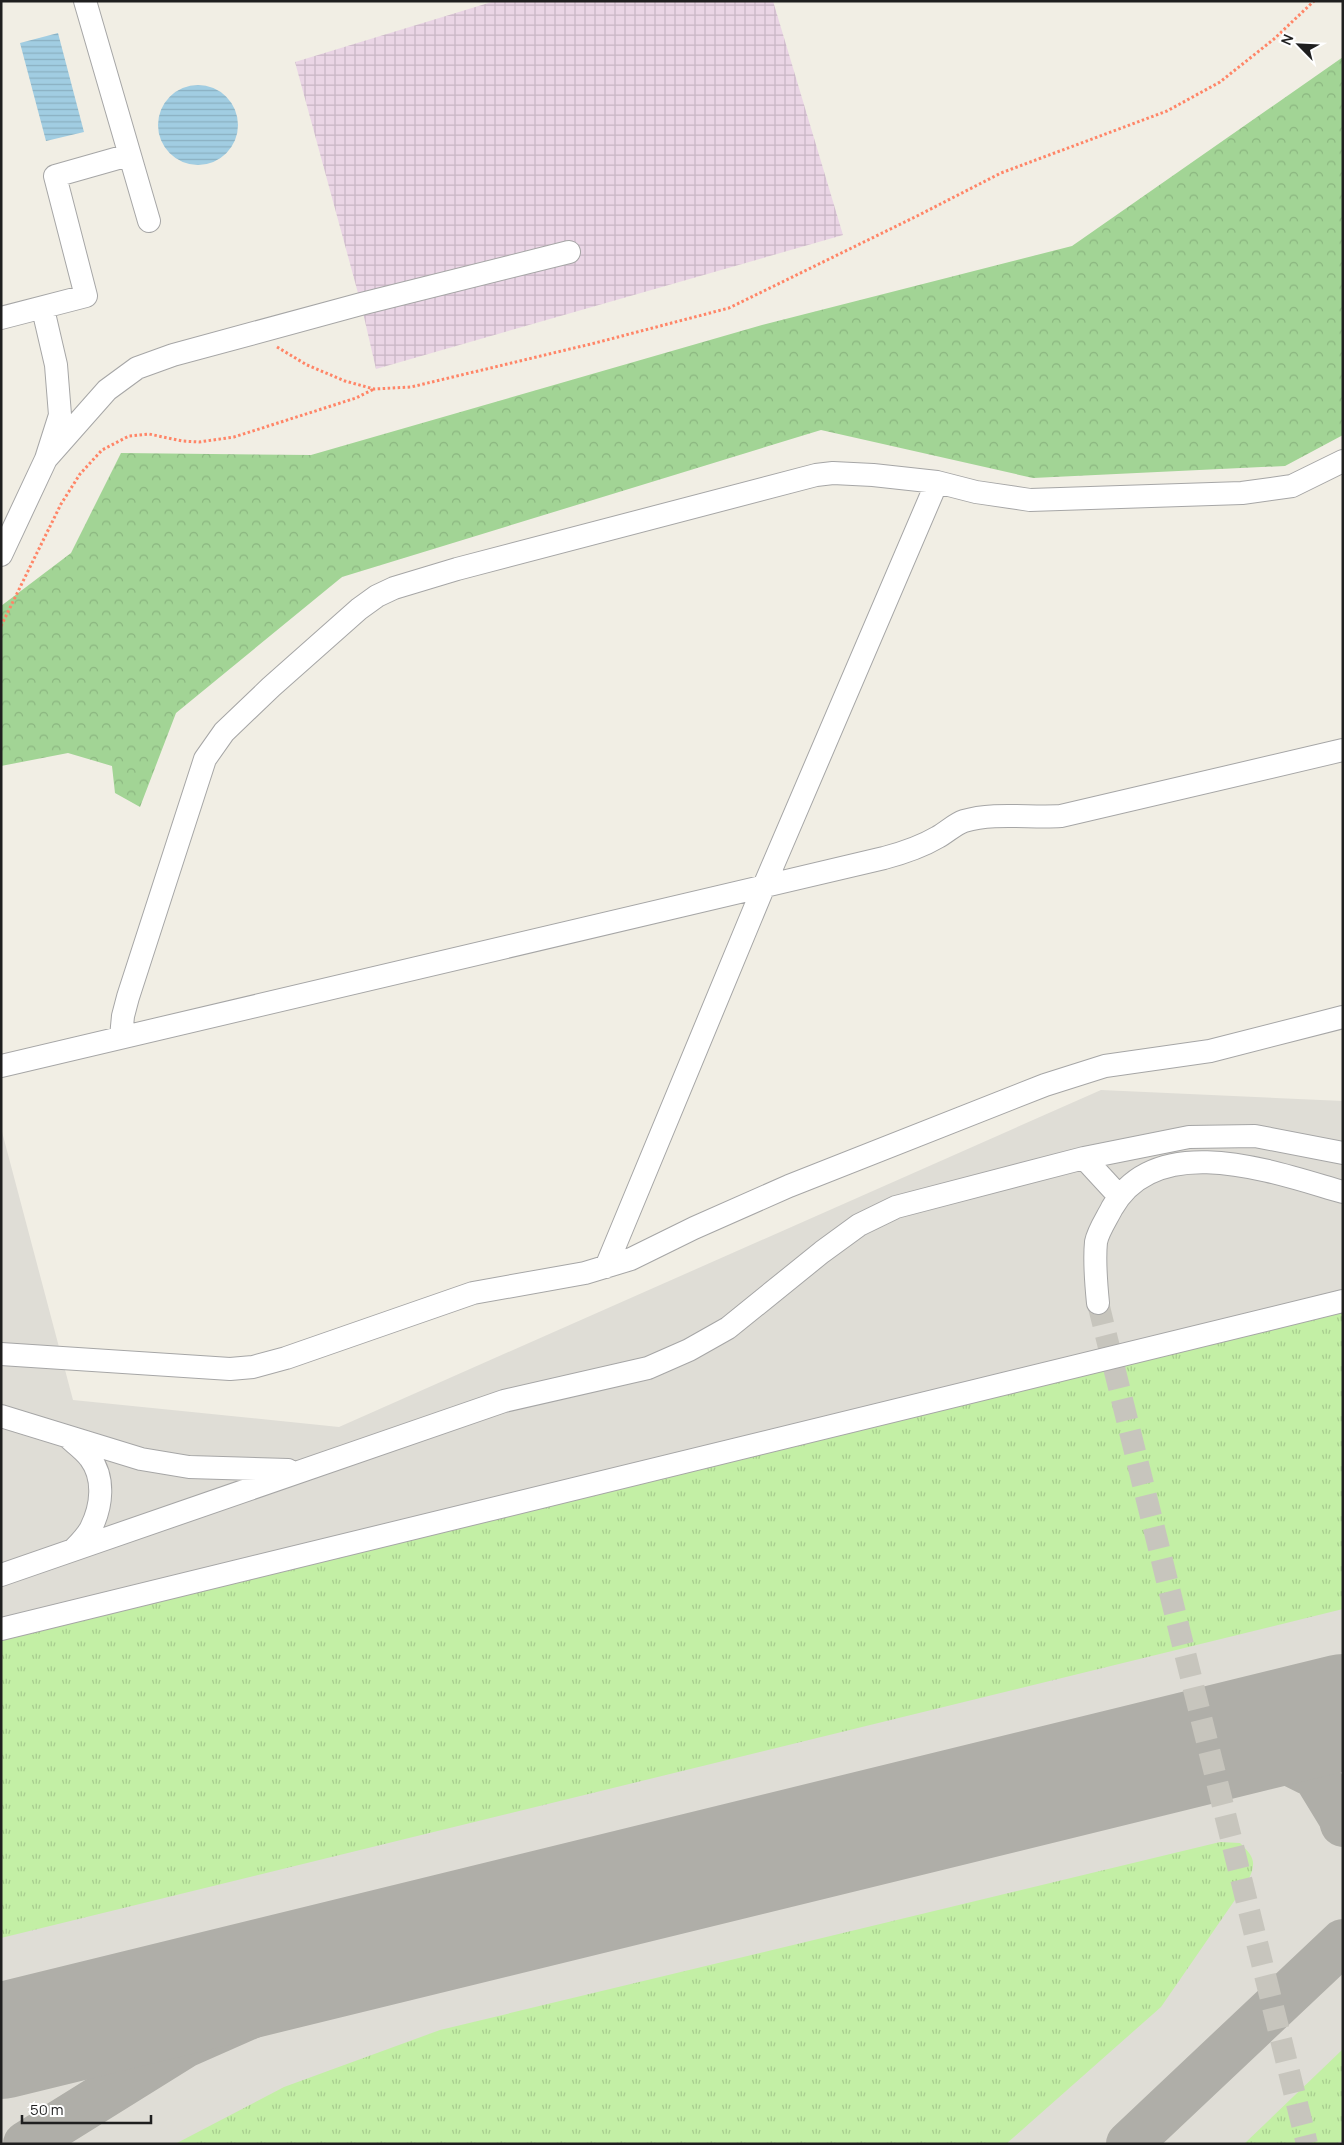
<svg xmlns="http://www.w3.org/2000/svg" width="1344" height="2145" font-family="Manrope,sans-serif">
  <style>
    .industrial { fill: url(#industrial-grid) }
    .airport { fill: #dfddd6 }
    .grass { fill: url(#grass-tufts) }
    .forest { fill: url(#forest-crowns) }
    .water { fill: url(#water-rules) }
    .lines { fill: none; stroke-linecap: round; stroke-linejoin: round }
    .taxiway { stroke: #afaea8; stroke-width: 46 }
    .runway { stroke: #afaea8; stroke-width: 116 }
    .minor-tunnel { stroke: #c7c5bd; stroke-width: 22; stroke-dasharray: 22 11; stroke-linecap: butt }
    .minor-casing { stroke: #a6a6a6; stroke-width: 24 }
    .path { stroke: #ff8567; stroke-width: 3; stroke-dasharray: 2.5 2.5; stroke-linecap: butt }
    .minor { stroke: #fff; stroke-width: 22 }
  </style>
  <defs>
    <pattern id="industrial-grid" width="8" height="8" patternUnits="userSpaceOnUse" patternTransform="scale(1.25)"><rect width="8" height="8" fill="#ead5e5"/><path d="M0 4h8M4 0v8" fill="none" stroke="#c8b6c4"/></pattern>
    <pattern id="grass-tufts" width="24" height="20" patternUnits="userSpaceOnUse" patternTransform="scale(1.25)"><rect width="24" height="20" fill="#c3efa5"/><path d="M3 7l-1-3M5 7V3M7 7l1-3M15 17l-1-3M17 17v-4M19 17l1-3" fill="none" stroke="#a7cc8e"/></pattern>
    <pattern id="forest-crowns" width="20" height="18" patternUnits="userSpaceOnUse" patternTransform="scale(1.25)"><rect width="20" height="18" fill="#a2d495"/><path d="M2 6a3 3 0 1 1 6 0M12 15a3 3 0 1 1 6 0" fill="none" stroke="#8bb680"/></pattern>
    <pattern id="water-rules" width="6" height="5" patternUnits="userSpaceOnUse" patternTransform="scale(1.25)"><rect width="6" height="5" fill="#a1cde2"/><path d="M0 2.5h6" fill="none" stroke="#8ab0c1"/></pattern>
  </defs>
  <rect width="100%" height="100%" fill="#f1eee4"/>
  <path class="industrial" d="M495,1H773L843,235L376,369L361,304L295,62Z"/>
  <path class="airport" d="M1101,1090L1343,1101V2144H1V1128L73,1400L339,1427Z"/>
  <path class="grass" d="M1343,1301V1609L1,1938V1629Z
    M1220,1842L1240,1843C1254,1857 1257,1862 1248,1881L1161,2007L1006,2144H175L284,2087L440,2030Z
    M1343,2049V2141L1334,2144H1244Z"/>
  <path class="forest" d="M1343,57V435L1285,466L1033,478L821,430L342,577L176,713L140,807L115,793L112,766L68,753L1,766V606L71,553L121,453L311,455L762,325L1072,246Z"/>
  <path class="water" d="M58,33L84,132L46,141L20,43Z
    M158 125a40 40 0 1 1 80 0a40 40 0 1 1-80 0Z"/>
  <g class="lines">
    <path class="taxiway" d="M1225,1741L1266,1751L1316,1776L1341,1817L1343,1824
      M26,2144L185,2045L434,1935
      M1129,2144L1343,1942"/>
    <path class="runway" d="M1,2041L1343,1712"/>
    <path class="minor-tunnel" d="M1098,1303L1307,2144"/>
    <defs>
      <path id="minor" d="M85,1L149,221
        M1,318L86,296L55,176L129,155
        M46,459L107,390L137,368L173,355L361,304L569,252
        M1,555L46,459L60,415L56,365L43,309
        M121,1037L123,1016L128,997L205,759L224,732L271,687L359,609L377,596L394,588L457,569L816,475L833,473L873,475L937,482L976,492L1030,500L1242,493L1292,486L1343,461
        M1,1066L884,858C903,853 921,847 938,837C947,832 955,824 964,821C993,812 1030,818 1061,816L1343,750
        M1084,1158L1119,1196
        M606,1267L764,886L937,482
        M1098,1303C1096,1283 1094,1262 1096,1242C1098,1231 1107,1218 1112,1208C1157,1128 1276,1173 1343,1192
        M1,1354L230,1369L253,1367L286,1358L473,1293L585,1273L631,1259L694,1228L789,1186L1045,1085L1105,1066L1210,1051L1343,1017
        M1,1416L141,1459L189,1467L288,1470
        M70,1439C77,1445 85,1451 90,1458C105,1478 102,1506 91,1528C87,1536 80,1543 74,1549
        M1,1575L504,1401L648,1368L689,1350L728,1328L822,1252L859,1225L896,1207L1084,1158L1189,1137L1255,1136L1343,1153
        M1,1629L1343,1301"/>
    </defs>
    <use href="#minor" class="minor-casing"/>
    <path class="path" d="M277,347L307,365L345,381L374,389L411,387L595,343L729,308L917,216L1001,173L1167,111L1220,82L1274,39L1314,1
      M1,626L61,504L80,474L102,450L129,436L149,434L182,441L199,442L234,437L356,398L374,389"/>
    <use href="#minor" class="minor"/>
  </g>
  <rect width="1344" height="2145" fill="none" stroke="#1f1f1f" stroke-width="5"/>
  <g transform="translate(1299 45) rotate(294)" stroke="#ffffff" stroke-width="4" paint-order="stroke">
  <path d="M0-4L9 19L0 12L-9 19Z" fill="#1f1f1f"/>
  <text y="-8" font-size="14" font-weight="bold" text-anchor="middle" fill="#1f1f1f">N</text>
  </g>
  <path d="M22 2115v8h129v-8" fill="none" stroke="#1f1f1f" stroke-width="2.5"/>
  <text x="30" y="2115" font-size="15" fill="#1f1f1f" stroke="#ffffff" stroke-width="4" paint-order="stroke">50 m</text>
</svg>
